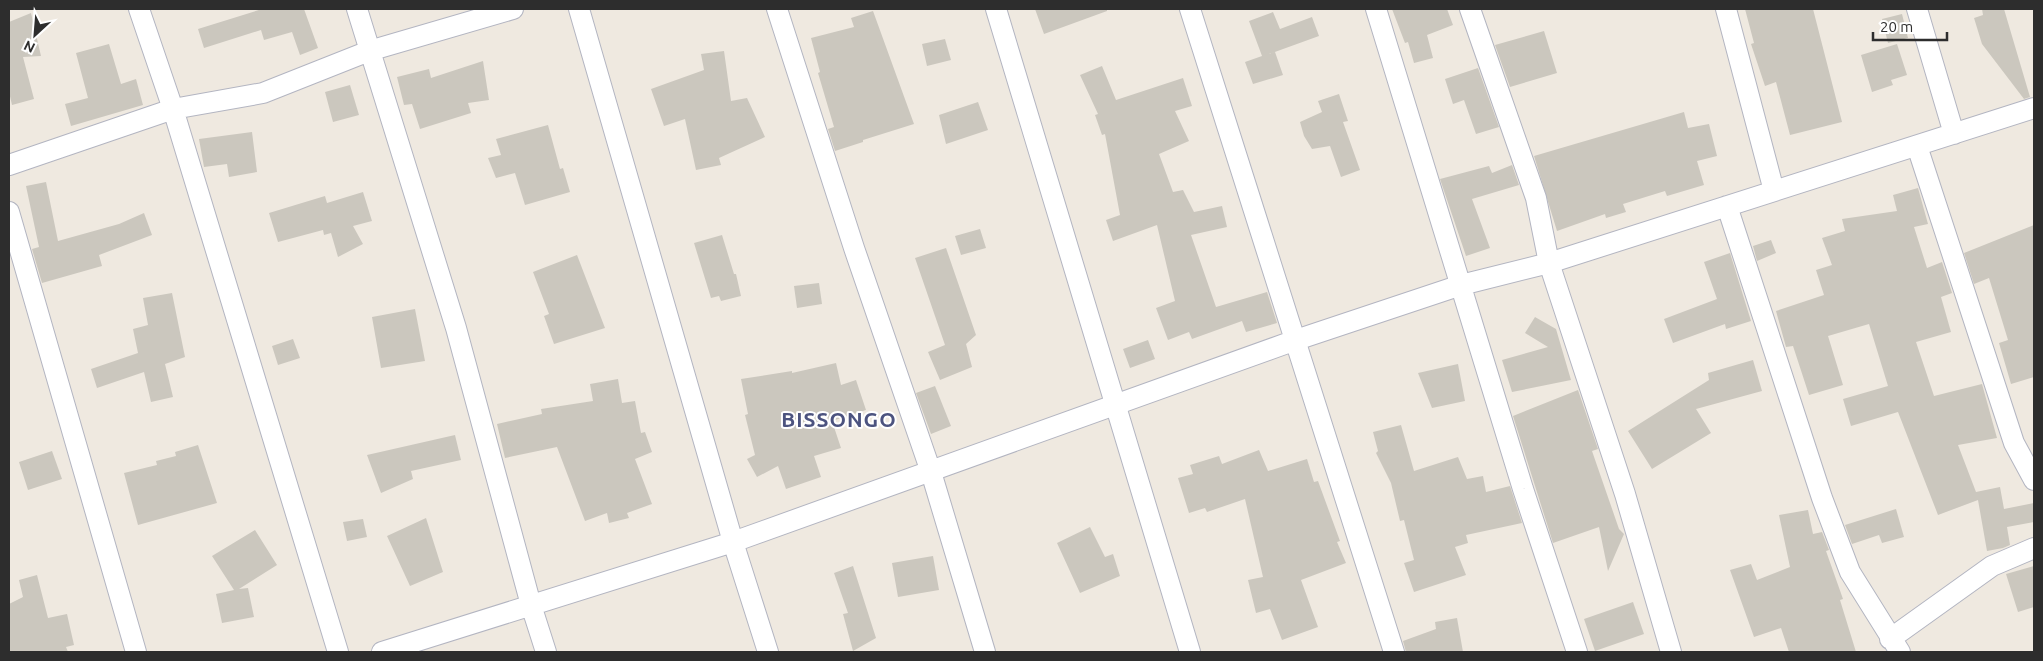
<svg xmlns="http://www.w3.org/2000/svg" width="2043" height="661" font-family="Ubuntu,sans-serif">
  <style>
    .building { fill: #cbc7be }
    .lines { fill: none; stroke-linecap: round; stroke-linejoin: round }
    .street-casing { stroke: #b3b5c1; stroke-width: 22 }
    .street { stroke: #fff; stroke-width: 20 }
    .labels { text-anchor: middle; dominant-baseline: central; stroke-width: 4; stroke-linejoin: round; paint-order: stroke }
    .district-label { font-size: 21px; font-weight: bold; letter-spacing: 1px; fill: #4c537f; stroke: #fff }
  </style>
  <rect width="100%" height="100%" fill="#efe9e0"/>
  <path class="building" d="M262,9H304L318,48L300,55L292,32L264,40L261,30L204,48L198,29Z
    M1035,9H1107V11L1044,34Z
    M1392,9H1447L1453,25L1427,35L1433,58L1414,63L1408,42L1405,43Z
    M1745,9H1813L1842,122L1790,135L1776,82L1765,86L1751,44L1754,43Z
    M1982,9H2004L2030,97L2024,99L1982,44L1974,18L1983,15Z
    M873,11L914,124L863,140V142L835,151L828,129L834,127L818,73L820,72L811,38L854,27L851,18Z
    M1273,12L1280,29L1312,17L1319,36L1269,54L1275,52L1283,75L1253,84L1245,62L1262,56L1249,21Z
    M31,13L41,56L23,57L34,99L12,105L9,92V22Z
    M1902,14L1908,38L1888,43L1882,19Z
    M1544,31L1557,73L1510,87L1495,45Z
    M945,39L951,60L927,66L922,44Z
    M109,44L121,84L136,79L143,105L71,126L65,104L88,98L76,53Z
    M1897,44L1907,75L1891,80L1893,85L1872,92L1861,55Z
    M724,51L731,101L747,98L765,137L719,158L721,165L696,170L685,119L664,126L651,89L704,70L701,54Z
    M483,61L489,100L468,103L471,113L420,129L412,104L404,105L397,77L429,69L431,78Z
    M1102,66L1116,100L1183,78L1192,106L1175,111L1189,141L1159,154L1173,192L1183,190L1194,212L1222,206L1227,227L1191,235L1216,307L1267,292L1277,323L1246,332L1242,321L1192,339L1189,332L1168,340L1156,308L1175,301L1157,225L1113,241L1106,220L1120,215L1105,134L1102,135L1095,115L1098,114L1080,75Z
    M1478,68L1499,127L1476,134L1464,100L1453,104L1445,79Z
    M350,85L359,115L333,122L325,92Z
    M1339,94L1348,121L1343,122L1360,170L1341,177L1330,146L1312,149L1304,136L1300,122L1322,112L1318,101Z
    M978,102L988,130L946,144L939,115Z
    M1684,112L1688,128L1709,124L1717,156L1697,161L1704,185L1667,196L1665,191L1623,204L1626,212L1606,218L1605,214L1557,231L1534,156Z
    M548,125L560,169L563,168L570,192L525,205L515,173L496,178L488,158L501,155L496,139Z
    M252,132L257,172L229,177L227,164L204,167L199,139Z
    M1512,165L1519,185L1472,199L1490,248L1466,256L1440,179L1489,166L1492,173Z
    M46,182L58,241L119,224L144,213L152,235L99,255L102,266L42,283L32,249L39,247L26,186Z
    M1918,188L1928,224L1914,227L1927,268L1942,262L1952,293L1941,297L1951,332L1916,342L1934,396L1982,384L1997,438L1958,445L1976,492L2000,487L2004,509L2034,503V522L2007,527L2010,545L2003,548L1987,551L1978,500L1938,515L1898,412L1851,426L1843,399L1888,386L1869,324L1828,336L1843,385L1809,395L1793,346L1786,347L1776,311L1824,295L1816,270L1832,265L1822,238L1845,231L1842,219L1897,211L1893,195Z
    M363,192L372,221L353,226L363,244L338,257L331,233L324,235L323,230L278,242L269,213L325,196L327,203Z
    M2034,225V377L2011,384L1999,343L2008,340L1989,278L1974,284L1964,253Z
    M980,229L986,248L961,255L955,236Z
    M722,235L734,274H736L741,296L721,301L719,296L711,298L694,243Z
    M1771,240L1776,253L1757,261L1753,246Z
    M946,248L976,335L966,344L972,367L940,380L928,352L945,345L915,258Z
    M1730,253L1751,321L1726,329L1725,324L1673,343L1664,319L1717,299L1704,262Z
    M577,255L605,328L554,344L544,316L549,314L533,272Z
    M819,283L822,304L797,308L794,286Z
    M172,293L185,357L165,364L173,397L151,402L144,372L97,388L91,369L138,353L133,329L148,325L143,298Z
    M415,309L425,361L381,368L372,317Z
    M1535,317L1556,329L1571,380L1512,392L1502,360L1548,347L1525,333Z
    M293,339L300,358L278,365L272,346Z
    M1148,340L1155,359L1130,368L1123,349Z
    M1753,360L1762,391L1696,409L1711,433L1652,469L1628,431L1709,380L1708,373Z
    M836,363L841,385L856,380L866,410L832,421L841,448L814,456L821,477L786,489L778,466L757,477L747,459L755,455L745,415L748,414L741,379L792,371V373Z
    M1458,364L1465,401L1432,408L1418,373Z
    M618,379L622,403L635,401L641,433L645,432L652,452L635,459L652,504L627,513L629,518L609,523L607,513L585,521L557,447L505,458L497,424L542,414L541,409L593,401L590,384Z
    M935,386L951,426L931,434L916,393Z
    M1578,390L1598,449L1592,451L1619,529L1624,534L1608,571L1599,527L1553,543L1513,416Z
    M1401,425L1414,471L1458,457L1467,479L1483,476L1486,492L1510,486L1522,523L1466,535L1468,543L1455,547L1466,575L1414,592L1404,563L1414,560L1404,520L1400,521L1391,483L1376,453L1378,451L1373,432Z
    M455,435L461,460L411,471L413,479L381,493L367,455Z
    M198,445L217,503L138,525L124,473L157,465L156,461L176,456L175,452Z
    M1259,450L1268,471L1307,459L1314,482L1318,481L1340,541L1337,542L1346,563L1301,580L1318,627L1282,640L1270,609L1256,613L1248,580L1263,577L1245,499L1207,512L1205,508L1189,513L1178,478L1193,474L1190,465L1219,456L1222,464Z
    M52,451L62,479L28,490L19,462Z
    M1896,509L1904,537L1882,543L1879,535L1852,544L1845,525Z
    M1808,510L1813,534L1822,532L1829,550L1826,551L1843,599L1840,600L1856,652H1789L1781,628L1754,637L1730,570L1751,564L1757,580L1790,567L1779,515Z
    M426,518L443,572L410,586L387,536Z
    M363,519L367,537L347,541L343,522Z
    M1090,527L1105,557L1113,554L1120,576L1080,593L1057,543Z
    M255,530L277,565L239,589L248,588L254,617L222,623L216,594L234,590L212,556Z
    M933,556L939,590L898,597L892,563Z
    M853,566L876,638L853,651L843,614L848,613L834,573Z
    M2034,566V607L2018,612L2006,574Z
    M37,575L48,618L67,614L74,645L66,647L68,652H9V604L23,597L19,580Z
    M1633,602L1644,634L1595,651L1584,619Z
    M1457,618L1463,652H1406L1403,641L1436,629L1435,622Z"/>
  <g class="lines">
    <defs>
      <path id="street" d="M139,9L173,109L338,652
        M357,9L456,328L531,605L546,652
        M579,9L733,542L768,652
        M777,9L854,248L931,472L985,652
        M996,9L1190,652
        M1190,9L1394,652
        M1376,9L1523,489L1577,652
        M1470,9L1536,198L1549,263L1625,494L1671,652
        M1726,9L1774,191
        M1917,9L1954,134
        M1917,146L2014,443L2034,480
        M9,165L173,109L263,93L369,51L513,9
        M1727,206L1822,498L1850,572L1900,652
        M9,212L136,652
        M1890,639L1992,566L2034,548
        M382,652L733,542L1293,341L1461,285L1549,263L2034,108"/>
    </defs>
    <use href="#street" class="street-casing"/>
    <use href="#street" class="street"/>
  </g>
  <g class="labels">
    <g class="district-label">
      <text x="839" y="419">BISSONGO</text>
    </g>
  </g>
  <rect width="2043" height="661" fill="none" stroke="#2d2d2d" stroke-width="20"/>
  <g transform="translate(35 35) rotate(206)" stroke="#ffffff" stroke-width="4" paint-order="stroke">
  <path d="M0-4L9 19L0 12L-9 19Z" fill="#2d2d2d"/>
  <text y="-8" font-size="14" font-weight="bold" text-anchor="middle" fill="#2d2d2d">N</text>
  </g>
  <path d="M1873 32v8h74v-8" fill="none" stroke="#2d2d2d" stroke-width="2.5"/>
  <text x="1880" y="32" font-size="15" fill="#2d2d2d" stroke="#ffffff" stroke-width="4" paint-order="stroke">20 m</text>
</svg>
